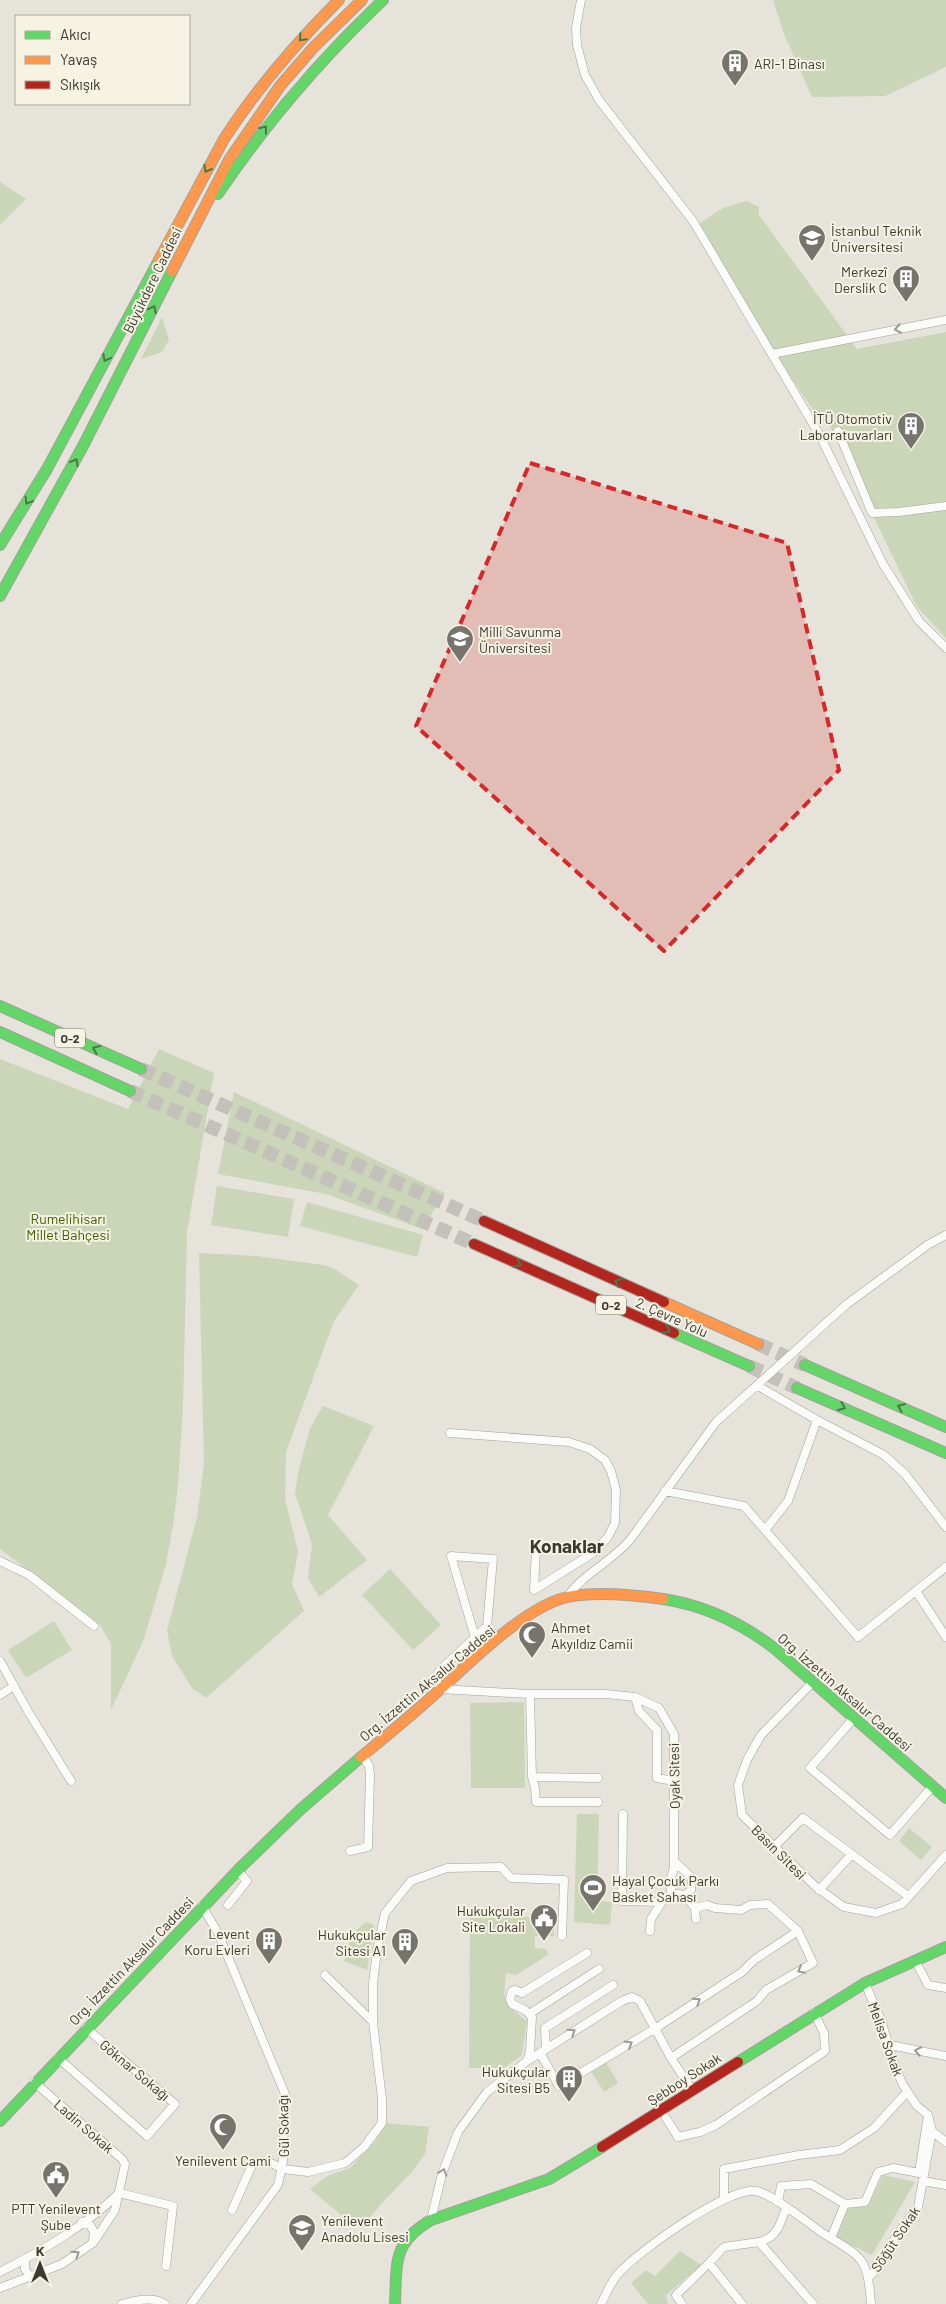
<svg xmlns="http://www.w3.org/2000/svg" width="946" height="2304" font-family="Barlow,sans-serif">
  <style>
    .green { fill: #cbd6b9 }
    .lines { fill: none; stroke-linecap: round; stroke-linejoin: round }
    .highway-tunnel { stroke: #c3c1b9; stroke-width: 14; stroke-dasharray: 14 7; stroke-linecap: butt }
    .street-casing { stroke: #a4a29b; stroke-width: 9 }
    .fast-casing { stroke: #a4a29b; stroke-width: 12 }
    .slow-casing { stroke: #a4a29b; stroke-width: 12 }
    .jam-casing { stroke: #a4a29b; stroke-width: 12 }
    .street { stroke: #fbfbf9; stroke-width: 8 }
    .fast { stroke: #63d668; stroke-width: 10 }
    .slow { stroke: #ff974d; stroke-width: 10 }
    .jam { stroke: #b3261e; stroke-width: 10 }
    .oneway { stroke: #4a7848 }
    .oneway2 { stroke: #9a9a96 }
    .marked { fill: #d62828; fill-opacity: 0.2; stroke: #d62828; stroke-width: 4; stroke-dasharray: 10 6; stroke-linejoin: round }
    .labels { text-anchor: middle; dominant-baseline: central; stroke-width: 4; stroke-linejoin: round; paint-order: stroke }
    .shield { fill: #f6f3e3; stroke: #727168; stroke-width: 1 }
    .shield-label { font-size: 12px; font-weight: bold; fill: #3a3933 }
    .poi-label { font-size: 14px; fill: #3a3933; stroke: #f6f3e3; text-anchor: start }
    .street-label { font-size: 14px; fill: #3a3933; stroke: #f6f3e3 }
    .park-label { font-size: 14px; fill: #405f01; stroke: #f6f3e3 }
    .district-label { font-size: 19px; font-weight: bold; fill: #3a3933; stroke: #f6f3e3 }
  </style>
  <rect width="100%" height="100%" fill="#e5e3da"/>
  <path class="green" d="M773,0H946V67L885,96L812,97L784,34Z
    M0,182L26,199L0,225Z
    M747,201L759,207V215L857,349L946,332V638L917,607L829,424L820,420L782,364L698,224L723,208Z
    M162,317L169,340L162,352L141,359Z
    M159,1049L214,1073L187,1232L183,1407L178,1486L173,1525L166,1564L144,1639L111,1710V1644L100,1625L0,1549V1059L128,1109Z
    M234,1092L445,1193L422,1229L326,1194L218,1174Z
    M217,1186L294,1199L288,1237L211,1225Z
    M307,1202L423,1235L417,1257L300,1226Z
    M199,1253L257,1256L323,1265L333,1268L359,1285L334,1321L286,1452L285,1499L298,1552L292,1584L304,1611L206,1698L192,1688L172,1656L167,1630L197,1517L204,1464Z
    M323,1406L374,1426L328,1515L367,1560L319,1597L308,1578L312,1544L295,1494L298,1473L310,1428Z
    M390,1569L441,1625L413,1650L362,1595Z
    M54,1621L72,1650L26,1678L8,1650Z
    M524,1702L525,1788H471L470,1703Z
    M577,1814H599L597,1901L612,1902L610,1925L574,1922Z
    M909,1828L932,1847L921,1860L899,1841Z
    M470,1915L554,1918V1936H535V1948L546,1949L548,1955L516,1975L506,1973C503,2004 503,2002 527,2021L522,2055L504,2068H469Z
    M366,1922L374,1925L367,1970L344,1961L352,1934Z
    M604,2059L618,2083L604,2092L589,2068Z
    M387,2123L429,2127L425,2154L411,2173L382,2203L368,2220L353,2225L310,2189L327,2176L350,2168L376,2140Z
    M883,2175L915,2182L872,2255L834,2237L847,2208L868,2206Z
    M680,2251L701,2265L666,2295L668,2304H648L631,2283L646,2270L655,2276Z"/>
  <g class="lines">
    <path class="highway-tunnel" d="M141,1069L484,1221
      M130,1091L474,1244
      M758,1344L805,1365
      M749,1366L797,1388"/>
    <defs>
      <path id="street" d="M581,0L576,28L577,45L585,75L599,100L693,221L819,434L883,564L919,621L946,648
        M772,354L946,320
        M838,431L872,513L899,512L946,506
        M758,1386L817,1420L884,1455L905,1474L946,1527
        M450,1433L569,1442L590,1449L605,1460L611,1471L616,1490L615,1523L608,1537L593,1553L534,1590L536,1548
        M665,1491L744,1506L858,1637L946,1567
        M765,1530L788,1501L817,1420
        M0,1561L29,1575L94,1626
        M916,1591L946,1637
        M567,1597C583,1574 611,1562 630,1540L716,1422L847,1304L929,1244L946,1235
        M475,1637L451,1556L493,1559L487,1626L439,1671L436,1679L440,1689L530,1694H606L635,1697L659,1708L674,1734V1868L671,1878V1893L685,1895L695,1908L707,1905L715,1908L741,1910L750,1905L768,1904L798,1931L813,1963L766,1990L757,2001L671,2058
        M0,1661L29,1713L71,1781
        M813,1682L761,1735L747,1760L738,1785L742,1815L816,1887L844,1907L876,1913L902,1904L946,1855
        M530,1694L532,1777L535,1788L536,1802H598
        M0,1695L14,1686
        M635,1697L639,1711L657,1730V1778L674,1781
        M854,1718L810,1768L890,1835L932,1787
        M532,1777L598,1778
        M623,1814L622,1901L662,1902L671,1893
        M774,1847L803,1818L908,1896
        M350,1851L368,1847L370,1775L369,1766L362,1755
        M674,1861L692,1878L691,1890L685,1895
        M819,1890L852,1854
        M228,1905L247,1881L238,1871
        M695,1908L696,1919
        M650,1931L651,1919L662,1902
        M916,1962L928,1985L946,1988
        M325,1975L373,2022
        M865,1983L882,2023L894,2064L903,2085L917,2106L928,2115L932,2131L918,2207L895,2238L882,2263L869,2277
        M529,2014L599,1969
        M890,2045L946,2056
        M546,2049L545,2028L613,1985
        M540,2053L559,2086L656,2028L742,1972L754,1960L798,1931
        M58,2058L147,2136L175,2104L86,2028
        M527,2061L530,2052L532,2017L525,2010L512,2004L510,1999L512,1991L515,1990L522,1993L587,1953
        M666,2118L678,2137L700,2132L716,2125L825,2051L824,2033L814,2013
        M932,2131L946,2142
        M919,2173L928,2115
        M923,2181L946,2185
        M119,2193L173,2206L166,2266
        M724,2199V2169L799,2155L840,2150L874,2128L907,2092
        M778,2202L781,2186L811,2184L845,2204L865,2202L878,2172L893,2168L924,2174
        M232,2210L253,2163L269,2162L283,2169L308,2172L345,2163L364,2147L382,2123V2099L373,2022V1984L377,1950L385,1913L411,1881L447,1868L501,1867L511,1878L564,1880L562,1936
        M431,2220L442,2174L458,2132L487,2092L527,2061L622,2001L632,1997L640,2001L671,2058L692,2090
        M82,2222L90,2225L94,2232L93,2241
        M831,2238L845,2204
        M759,2242C777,2238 781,2223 786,2207
        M25,2259V2269L30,2277
        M0,2272C41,2251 86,2226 119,2193
        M0,2288L62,2264L93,2243L115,2210L125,2164L122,2159L34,2082
        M122,2304C135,2300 153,2296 165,2304
        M191,2304L278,2185L283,2161L285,2094L218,1933L202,1906
        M601,2304C606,2294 611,2282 618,2274C637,2252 729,2186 756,2191C772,2194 807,2222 821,2232C860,2257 868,2254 871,2304
        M682,2304L676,2295L709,2263
        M742,2304L709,2263L724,2247L759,2242L813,2304"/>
      <path id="fast" d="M218,194C266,123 321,59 383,0
        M0,545L47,469L159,260
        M0,596L83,446L172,271
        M0,1006L141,1069
        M0,1032L130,1091
        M674,1333L749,1366
        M805,1365L946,1427
        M797,1388L946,1453
        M663,1599C704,1605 741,1623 774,1648L946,1798
        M738,2062L865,1983L946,1947
        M0,2121L242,1866L301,1809L361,1757
        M395,2304C397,2263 392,2243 431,2220L549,2179L602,2147"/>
      <path id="slow" d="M159,260L224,139C257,88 296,43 339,0
        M172,271L229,160L280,86L313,48L362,0
        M664,1302L758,1344
        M361,1757C386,1736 412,1715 436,1693C469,1664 525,1606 568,1597C596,1591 634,1595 663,1599"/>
      <path id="jam" d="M484,1221L664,1302
        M474,1244L674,1333
        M602,2147L738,2062"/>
    </defs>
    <use href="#street" class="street-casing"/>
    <use href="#fast" class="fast-casing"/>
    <use href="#slow" class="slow-casing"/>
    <use href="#jam" class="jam-casing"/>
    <use href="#street" class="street"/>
    <use href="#fast" class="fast"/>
    <use href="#slow" class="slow"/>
    <use href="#jam" class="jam"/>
  </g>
  <defs><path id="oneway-chevron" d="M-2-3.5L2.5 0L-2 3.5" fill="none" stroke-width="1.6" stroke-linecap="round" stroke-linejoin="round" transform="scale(1.25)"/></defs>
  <g class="oneway">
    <use href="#oneway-chevron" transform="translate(302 38) rotate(133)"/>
    <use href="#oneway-chevron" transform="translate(264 129) rotate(-52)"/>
    <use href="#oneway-chevron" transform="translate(207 169) rotate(119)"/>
    <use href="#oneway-chevron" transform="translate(153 309) rotate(-63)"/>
    <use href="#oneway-chevron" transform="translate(106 358) rotate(118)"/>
    <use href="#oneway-chevron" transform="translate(75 462) rotate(-61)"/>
    <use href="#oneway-chevron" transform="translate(28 501) rotate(121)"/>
    <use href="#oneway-chevron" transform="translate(96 1049) rotate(-156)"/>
    <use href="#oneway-chevron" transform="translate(518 1264) rotate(24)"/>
    <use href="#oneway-chevron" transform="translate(618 1282) rotate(-156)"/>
    <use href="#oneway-chevron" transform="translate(667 1330) rotate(24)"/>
    <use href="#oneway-chevron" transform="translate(842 1407) rotate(24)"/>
    <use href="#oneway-chevron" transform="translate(901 1407) rotate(-156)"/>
  </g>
  <g class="oneway2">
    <use href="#oneway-chevron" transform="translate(898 329) rotate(170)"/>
    <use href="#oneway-chevron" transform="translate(801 1970) rotate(151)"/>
    <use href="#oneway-chevron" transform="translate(697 2001) rotate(-33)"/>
    <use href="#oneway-chevron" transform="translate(572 2032) rotate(-33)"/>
    <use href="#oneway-chevron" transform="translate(629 2044) rotate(-31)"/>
    <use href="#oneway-chevron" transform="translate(918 2051) rotate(-169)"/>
    <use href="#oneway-chevron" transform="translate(443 2172) rotate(-72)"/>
    <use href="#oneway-chevron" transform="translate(76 2254) rotate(-33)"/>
  </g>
  <path class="marked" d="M530,463L787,543L839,770L664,951L416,726Z"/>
  <defs>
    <symbol id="building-pin" viewBox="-11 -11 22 30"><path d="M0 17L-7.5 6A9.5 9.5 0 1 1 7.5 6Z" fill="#76746d" stroke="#f6f3e3"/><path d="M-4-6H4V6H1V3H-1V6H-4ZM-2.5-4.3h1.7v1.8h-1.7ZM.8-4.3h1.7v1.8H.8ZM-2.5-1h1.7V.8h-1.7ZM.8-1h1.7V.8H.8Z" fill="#fff"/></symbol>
    <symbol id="university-pin" viewBox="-11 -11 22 30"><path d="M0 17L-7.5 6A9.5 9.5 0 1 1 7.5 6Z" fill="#76746d" stroke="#f6f3e3"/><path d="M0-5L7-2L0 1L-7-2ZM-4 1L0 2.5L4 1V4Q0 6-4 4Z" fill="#fff"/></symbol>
    <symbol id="mosque-pin" viewBox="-11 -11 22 30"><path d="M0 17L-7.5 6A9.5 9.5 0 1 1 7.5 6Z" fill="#76746d" stroke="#f6f3e3"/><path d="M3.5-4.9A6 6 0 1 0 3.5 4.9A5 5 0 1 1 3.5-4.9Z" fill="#fff"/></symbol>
    <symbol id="stadium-pin" viewBox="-11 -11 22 30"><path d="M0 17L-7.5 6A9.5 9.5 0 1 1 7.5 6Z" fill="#76746d" stroke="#f6f3e3"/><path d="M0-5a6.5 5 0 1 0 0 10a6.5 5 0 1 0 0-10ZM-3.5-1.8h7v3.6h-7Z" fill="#fff"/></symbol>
    <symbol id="civic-pin" viewBox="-11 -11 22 30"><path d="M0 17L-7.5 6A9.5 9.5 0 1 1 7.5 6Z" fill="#76746d" stroke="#f6f3e3"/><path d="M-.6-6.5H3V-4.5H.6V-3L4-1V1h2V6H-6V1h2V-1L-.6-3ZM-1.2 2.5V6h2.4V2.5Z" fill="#fff"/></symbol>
    <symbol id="school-pin" viewBox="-11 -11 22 30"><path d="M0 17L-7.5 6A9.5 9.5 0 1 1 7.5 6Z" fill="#76746d" stroke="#f6f3e3"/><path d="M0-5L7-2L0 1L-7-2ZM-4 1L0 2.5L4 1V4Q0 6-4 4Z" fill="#fff"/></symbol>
  </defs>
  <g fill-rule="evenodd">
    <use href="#building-pin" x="719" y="47" width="32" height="43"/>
    <use href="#university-pin" x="796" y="222" width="32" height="43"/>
    <use href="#building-pin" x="890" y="263" width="32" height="43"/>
    <use href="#building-pin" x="895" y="410" width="32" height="43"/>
    <use href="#university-pin" x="444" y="623" width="32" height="43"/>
    <use href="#mosque-pin" x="516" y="1619" width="32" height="43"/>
    <use href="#stadium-pin" x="577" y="1872" width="32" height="43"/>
    <use href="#civic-pin" x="528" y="1902" width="32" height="43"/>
    <use href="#building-pin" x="253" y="1925" width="32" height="43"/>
    <use href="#building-pin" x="389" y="1926" width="32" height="43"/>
    <use href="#building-pin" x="553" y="2063" width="32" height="43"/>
    <use href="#mosque-pin" x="207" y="2111" width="32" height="43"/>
    <use href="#civic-pin" x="40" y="2159" width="32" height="43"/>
    <use href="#school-pin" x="286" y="2212" width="32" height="43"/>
  </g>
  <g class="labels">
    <g class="shield">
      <rect x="55" y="1028.5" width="30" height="19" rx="4"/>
      <rect x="596" y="1295.5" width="30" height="19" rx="4"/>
    </g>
    <g class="shield-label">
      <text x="70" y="1038">O-2</text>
      <text x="611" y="1305">O-2</text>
    </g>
    <g class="poi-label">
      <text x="754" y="63">ARI-1 Binası</text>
      <text x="831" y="230">İstanbul Teknik<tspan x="831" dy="16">Üniversitesi</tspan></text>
      <text x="887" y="271" text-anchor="end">Merkezî<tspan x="887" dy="16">Derslik C</tspan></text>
      <text x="892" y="418" text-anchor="end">İTÜ Otomotiv<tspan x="892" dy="16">Laboratuvarları</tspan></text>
      <text x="479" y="631">Milli Savunma<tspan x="479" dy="16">Üniversitesi</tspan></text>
      <text x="551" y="1627">Ahmet<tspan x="551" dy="16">Akyıldız Camii</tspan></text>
      <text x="612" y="1880">Hayal Çocuk Parkı<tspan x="612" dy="16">Basket Sahası</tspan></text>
      <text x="525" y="1910" text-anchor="end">Hukukçular<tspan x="525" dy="16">Site Lokali</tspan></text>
      <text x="250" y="1933" text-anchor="end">Levent<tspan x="250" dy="16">Koru Evleri</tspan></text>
      <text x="386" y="1934" text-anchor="end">Hukukçular<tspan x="386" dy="16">Sitesi A1</tspan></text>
      <text x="550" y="2071" text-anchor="end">Hukukçular<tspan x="550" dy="16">Sitesi B5</tspan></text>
      <text x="223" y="2160" text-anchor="middle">Yenilevent Cami</text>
      <text x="56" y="2208" text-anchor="middle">PTT Yenilevent<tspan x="56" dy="16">Şube</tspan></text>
      <text x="321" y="2220">Yenilevent<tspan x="321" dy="16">Anadolu Lisesi</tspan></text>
    </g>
    <g class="street-label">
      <text transform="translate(152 280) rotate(-64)">Büyükdere Caddesi</text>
      <text transform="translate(672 1317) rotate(24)">2. Çevre Yolu</text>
      <text transform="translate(427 1683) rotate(-40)">Org. İzzettin Aksalur Caddesi</text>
      <text transform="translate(845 1692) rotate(41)">Org. İzzettin Aksalur Caddesi</text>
      <text transform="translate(674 1776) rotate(-91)">Oyak Sitesi</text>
      <text transform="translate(779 1852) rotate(45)">Basın Sitesi</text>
      <text transform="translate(131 1961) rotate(-46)">Org. İzzettin Aksalur Caddesi</text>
      <text transform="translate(886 2039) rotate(70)">Melisa Sokak</text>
      <text transform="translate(135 2070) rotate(40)">Göknar Sokağı</text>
      <text transform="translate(684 2079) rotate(-33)">Şebboy Sokak</text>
      <text transform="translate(84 2126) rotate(41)">Ladin Sokak</text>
      <text transform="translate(283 2126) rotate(-91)">Gül Sokağı</text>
      <text transform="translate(895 2239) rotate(-56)">Söğüt Sokak</text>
    </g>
    <g class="park-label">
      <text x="68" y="1218">Rumelihisarı<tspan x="68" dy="16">Millet Bahçesi</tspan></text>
    </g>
    <g class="district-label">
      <text x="567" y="1545">Konaklar</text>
    </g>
  </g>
  <rect x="15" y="15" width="175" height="90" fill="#f6f3e3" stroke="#aba99d"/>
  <rect x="25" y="31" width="25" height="8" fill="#63d668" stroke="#aba99d"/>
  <text x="60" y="40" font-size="15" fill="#3a3933">Akıcı</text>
  <rect x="25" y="56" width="25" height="8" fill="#ff974d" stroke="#aba99d"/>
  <text x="60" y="65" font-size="15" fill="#3a3933">Yavaş</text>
  <rect x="25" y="81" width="25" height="8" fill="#b3261e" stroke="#aba99d"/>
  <text x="60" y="90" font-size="15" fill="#3a3933">Sıkışık</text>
  <g transform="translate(40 2264)" stroke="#f6f3e3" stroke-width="4" paint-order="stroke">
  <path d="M0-4L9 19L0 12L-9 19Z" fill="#3a3933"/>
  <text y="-8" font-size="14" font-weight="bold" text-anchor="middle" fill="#3a3933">K</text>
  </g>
</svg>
